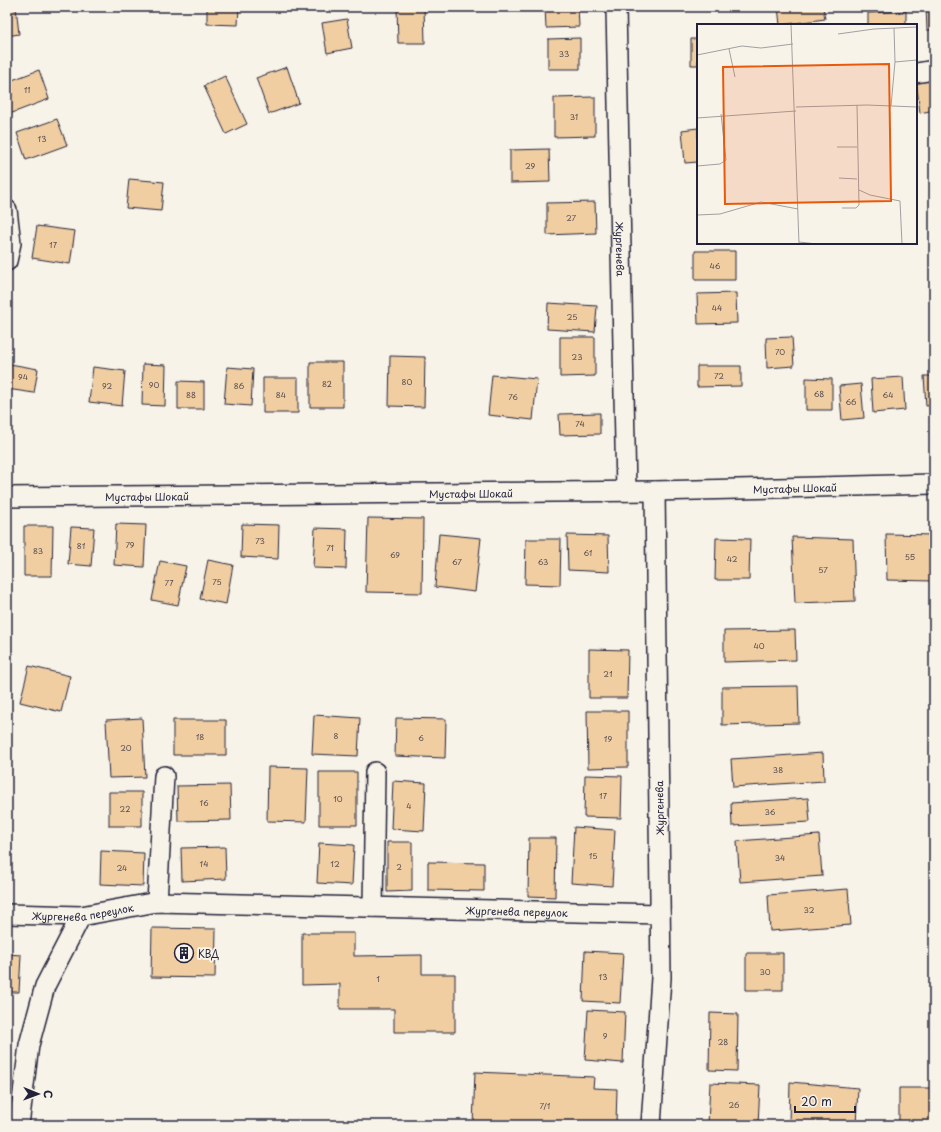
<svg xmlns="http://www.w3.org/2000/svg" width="941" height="1132" font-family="'Playpen Sans',sans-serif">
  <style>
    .building { fill: #f0cea1; stroke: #22223b }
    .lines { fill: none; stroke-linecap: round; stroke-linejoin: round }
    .lane-casing { stroke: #22223b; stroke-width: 12 }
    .street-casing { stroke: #22223b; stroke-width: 22 }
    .lane { stroke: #f7f3e8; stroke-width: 9 }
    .street { stroke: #f7f3e8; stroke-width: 19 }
    .labels { text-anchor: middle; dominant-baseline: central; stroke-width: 4; stroke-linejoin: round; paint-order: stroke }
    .number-label { font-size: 8px; fill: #564d54 }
    .street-label { font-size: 10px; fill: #22223b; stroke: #f7f3e8 }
    .poi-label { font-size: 10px; fill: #22223b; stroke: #f7f3e8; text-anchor: start }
    .inset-road { fill: none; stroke: #a29fa3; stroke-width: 1 }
    .view { fill: #e8590c; fill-opacity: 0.15; stroke: #e8590c; stroke-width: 2 }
    .inset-edge { fill: none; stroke: #22223b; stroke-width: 2 }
  </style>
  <rect width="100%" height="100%" fill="#f7f3e8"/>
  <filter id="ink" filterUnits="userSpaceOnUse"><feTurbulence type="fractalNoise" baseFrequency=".025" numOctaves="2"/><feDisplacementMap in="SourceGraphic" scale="8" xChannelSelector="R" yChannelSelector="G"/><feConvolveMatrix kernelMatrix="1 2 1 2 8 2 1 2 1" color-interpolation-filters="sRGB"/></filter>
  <g filter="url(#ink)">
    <path class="building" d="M7,7H16L19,34L7,36Z
      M207,7H239L238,25L207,24Z
      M397,7H424L425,43H398Z
      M545,7H578L579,27L546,28Z
      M778,7H823L825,19L780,25Z
      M926,7H934V30H927Z
      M906,11V25H868V13Z
      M347,19L352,48L327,53L322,23Z
      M580,38V69H548V39Z
      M691,39H698V65H691Z
      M287,67L299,103L269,114L256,78Z
      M39,70L49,99L7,115V82Z
      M225,76L247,124L226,134L204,86Z
      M934,77V110L920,113L916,79Z
      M595,97V136L554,137V98Z
      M57,119L67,145L26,160L17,133Z
      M698,128V162L685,163L682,130Z
      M549,149L550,182L510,183V150Z
      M129,179L164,182L161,211L126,208Z
      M595,202L596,233L547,235V203Z
      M37,226L75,231L70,264L32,258Z
      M695,251H735V280H695Z
      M736,293L737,323L698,324L697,294Z
      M548,303L597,306L595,332L547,329Z
      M560,337H595V376L560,377Z
      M792,337L794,366L767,368L766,338Z
      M390,356L425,357L424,407L389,406Z
      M310,362H343V407H310Z
      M10,364L38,369L34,393L7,389Z
      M143,364L166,365L165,406L142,405Z
      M697,366H741V386L697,387Z
      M93,367L125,371L122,406L89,402Z
      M227,367L253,369L251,406L224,404Z
      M492,375L537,379L533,420L488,415Z
      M924,376H934V405L926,406Z
      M903,377L905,410L873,413L871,379Z
      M263,378H298V413H263Z
      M806,378L832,379V410H806Z
      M178,381L204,382V409H178Z
      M861,384L864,418L842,420L839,386Z
      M600,413V434L560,435L559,414Z
      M368,518L423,519L422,593L366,592Z
      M116,524L146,525L144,567L114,565Z
      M242,524L279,525L278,559L241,557Z
      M24,526H53L52,576H24Z
      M71,527L94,528L91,566L68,564Z
      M315,528L347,529L346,569L313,568Z
      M439,534L481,538L475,592L435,587Z
      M886,534L934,535V581L887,580Z
      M567,535L608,536L609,572L568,570Z
      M792,537L853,539L855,601L795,603Z
      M716,538L750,539L749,580H715Z
      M526,539H561L560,585L525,584Z
      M208,560L233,565L226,604L200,599Z
      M160,561L186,566L178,605L152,600Z
      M795,630L796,660L724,662V631Z
      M589,649L628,650L627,698H589Z
      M29,666L70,676L61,712L20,702Z
      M798,686L799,723L722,725V687Z
      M587,711H628V767L588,768Z
      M314,715L360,718L358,756L312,754Z
      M142,718L145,777L109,778L106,720Z
      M396,718L446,719L445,758L395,756Z
      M173,720H226V755H173Z
      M823,753L824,781L733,787L731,759Z
      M268,767L308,768L306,822L267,821Z
      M319,772H357V825H319Z
      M585,775L622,776L621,818L584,817Z
      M393,781L426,783L424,831L391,829Z
      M230,785L231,820L178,821L177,786Z
      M109,792H142V826H109Z
      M808,798L810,822L732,826L731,803Z
      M574,827L615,830L612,886L571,883Z
      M819,835L822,876L740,882L737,841Z
      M529,838H556L555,897L528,896Z
      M387,842H412V891L387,892Z
      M319,843L354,845L352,885L317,883Z
      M225,847L226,879L182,881L181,848Z
      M101,851L144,853L143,886L100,884Z
      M428,862L484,863V891L428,890Z
      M848,889L851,925L770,931L768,895Z
      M152,928L216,929L215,978L151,977Z
      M302,933H354V956L422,955V974H455V1032H394V1009H340V984L302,985Z
      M585,951L623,953L620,1003L583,1001Z
      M746,953H783V990H746Z
      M7,954L21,955L19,992H7Z
      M588,1010L625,1012L623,1063L585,1060Z
      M710,1013L738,1014L737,1071L709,1070Z
      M475,1072L594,1077L593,1088L617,1089L616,1123L599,1122V1125H473Z
      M790,1082L858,1088L856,1125H789Z
      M710,1083L760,1085L758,1125H708Z
      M899,1088H934V1125H899Z"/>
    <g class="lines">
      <defs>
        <path id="lane" d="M301,7H303"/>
        <g id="street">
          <path id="s1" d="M616,7L626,491"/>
          <path d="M916,73L934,70"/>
          <path d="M7,210L11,243L7,261"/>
          <path id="s2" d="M7,497L655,491L934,484"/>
          <path d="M157,902L164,776"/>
          <path d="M373,907L375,772"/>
          <path id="s3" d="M7,914L81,916L157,902L660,914"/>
          <path d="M19,1125L29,1045L45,986L81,916"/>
          <path d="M651,1125L661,978L655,491"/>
        </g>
      </defs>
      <use href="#lane" class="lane-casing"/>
      <use href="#street" class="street-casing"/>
      <use href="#lane" class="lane"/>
      <use href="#street" class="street"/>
    </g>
  </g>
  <defs>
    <symbol id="building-ring" viewBox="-11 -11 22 22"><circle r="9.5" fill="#f7f3e8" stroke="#22223b" stroke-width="1.5"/><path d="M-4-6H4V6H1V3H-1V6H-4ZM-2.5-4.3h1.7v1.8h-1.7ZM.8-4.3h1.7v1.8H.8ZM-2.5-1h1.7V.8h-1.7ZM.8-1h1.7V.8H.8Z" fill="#22223b"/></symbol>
  </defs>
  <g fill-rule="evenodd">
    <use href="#building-ring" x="173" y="942" width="22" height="22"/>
  </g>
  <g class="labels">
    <g class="number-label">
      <text x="564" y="54">33</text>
      <text x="27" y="90">11</text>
      <text x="574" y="117">31</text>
      <text x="42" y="139">13</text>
      <text x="530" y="166">29</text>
      <text x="571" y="218">27</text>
      <text x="53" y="245">17</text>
      <text x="715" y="266">46</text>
      <text x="717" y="308">44</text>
      <text x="572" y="317">25</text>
      <text x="780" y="352">70</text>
      <text x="577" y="357">23</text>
      <text x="719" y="376">72</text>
      <text x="23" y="377">94</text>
      <text x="407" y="382">80</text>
      <text x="327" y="384">82</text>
      <text x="154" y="385">90</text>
      <text x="107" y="386">92</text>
      <text x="239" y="386">86</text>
      <text x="819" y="394">68</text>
      <text x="191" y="395">88</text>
      <text x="281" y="395">84</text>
      <text x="888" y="395">64</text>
      <text x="513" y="397">76</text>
      <text x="851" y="402">66</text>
      <text x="580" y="424">74</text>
      <text x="260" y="541">73</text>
      <text x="130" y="545">79</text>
      <text x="81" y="546">81</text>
      <text x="330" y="548">71</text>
      <text x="38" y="551">83</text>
      <text x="588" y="553">61</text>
      <text x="395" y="555">69</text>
      <text x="910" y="557">55</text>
      <text x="732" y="559">42</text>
      <text x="457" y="562">67</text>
      <text x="543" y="562">63</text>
      <text x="823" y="570">57</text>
      <text x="217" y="582">75</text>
      <text x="169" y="583">77</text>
      <text x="759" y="646">40</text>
      <text x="608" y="674">21</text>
      <text x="336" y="736">8</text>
      <text x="200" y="737">18</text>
      <text x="421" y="738">6</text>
      <text x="608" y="739">19</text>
      <text x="126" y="748">20</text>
      <text x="778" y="770">38</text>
      <text x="603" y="796">17</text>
      <text x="338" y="799">10</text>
      <text x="204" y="803">16</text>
      <text x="409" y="806">4</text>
      <text x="125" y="809">22</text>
      <text x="770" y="812">36</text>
      <text x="593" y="856">15</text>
      <text x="780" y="858">34</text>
      <text x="204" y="864">14</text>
      <text x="335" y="864">12</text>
      <text x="399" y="867">2</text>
      <text x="122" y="868">24</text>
      <text x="809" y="910">32</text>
      <text x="765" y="972">30</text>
      <text x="603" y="977">13</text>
      <text x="378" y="979">1</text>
      <text x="605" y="1036">9</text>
      <text x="723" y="1042">28</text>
      <text x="734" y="1105">26</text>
      <text x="545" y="1106">7/1</text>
    </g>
    <g class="street-label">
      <text stroke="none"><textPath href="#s1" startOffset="242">Жургенева</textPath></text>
      <text stroke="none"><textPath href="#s2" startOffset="788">Мустафы Шокай</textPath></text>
      <text stroke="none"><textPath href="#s2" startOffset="464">Мустафы Шокай</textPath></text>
      <text stroke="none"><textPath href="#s2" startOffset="140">Мустафы Шокай</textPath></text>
      <text transform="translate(659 808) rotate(-91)">Жургенева</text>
      <text stroke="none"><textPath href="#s3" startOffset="76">Жургенева переулок</textPath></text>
      <text stroke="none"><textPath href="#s3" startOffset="511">Жургенева переулок</textPath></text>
    </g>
    <g class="poi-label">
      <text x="198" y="953">КВД</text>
    </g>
  </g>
  <g transform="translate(697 24)">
    <rect width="220" height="220" fill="#f7f3e8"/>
    <path class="inset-road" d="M94,0L102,220M141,10L177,5L220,3M32,25L38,53M0,31L45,22L64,24L96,20M198,38L220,36M194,82L198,38L197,4M99,83L170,81L220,83M0,94L99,87M140,123H160M0,142L23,140L29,136L24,90M142,154L160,155M162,166L173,171L203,177L205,220M145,184H159L162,181L160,81M0,191L23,190L64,178L101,185M102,218L120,220"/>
    <path class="view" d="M192,40L194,177L28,180L26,43Z"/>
    <rect width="220" height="220" class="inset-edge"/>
  </g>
  <rect width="941" height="1132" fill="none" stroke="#f7f3e8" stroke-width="24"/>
  <rect x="12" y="12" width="917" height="1108" fill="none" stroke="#22223b" stroke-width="1.5" filter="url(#ink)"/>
  <g transform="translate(38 1094) rotate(91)" stroke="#f7f3e8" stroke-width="3" paint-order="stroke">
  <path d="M0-3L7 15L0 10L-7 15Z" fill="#22223b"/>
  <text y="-6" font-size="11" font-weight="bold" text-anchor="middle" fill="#22223b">С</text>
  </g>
  <path d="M795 1106v6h60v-6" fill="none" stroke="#22223b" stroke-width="2"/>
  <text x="801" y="1106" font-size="12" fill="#22223b" stroke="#f7f3e8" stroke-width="3" paint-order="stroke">20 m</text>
</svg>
